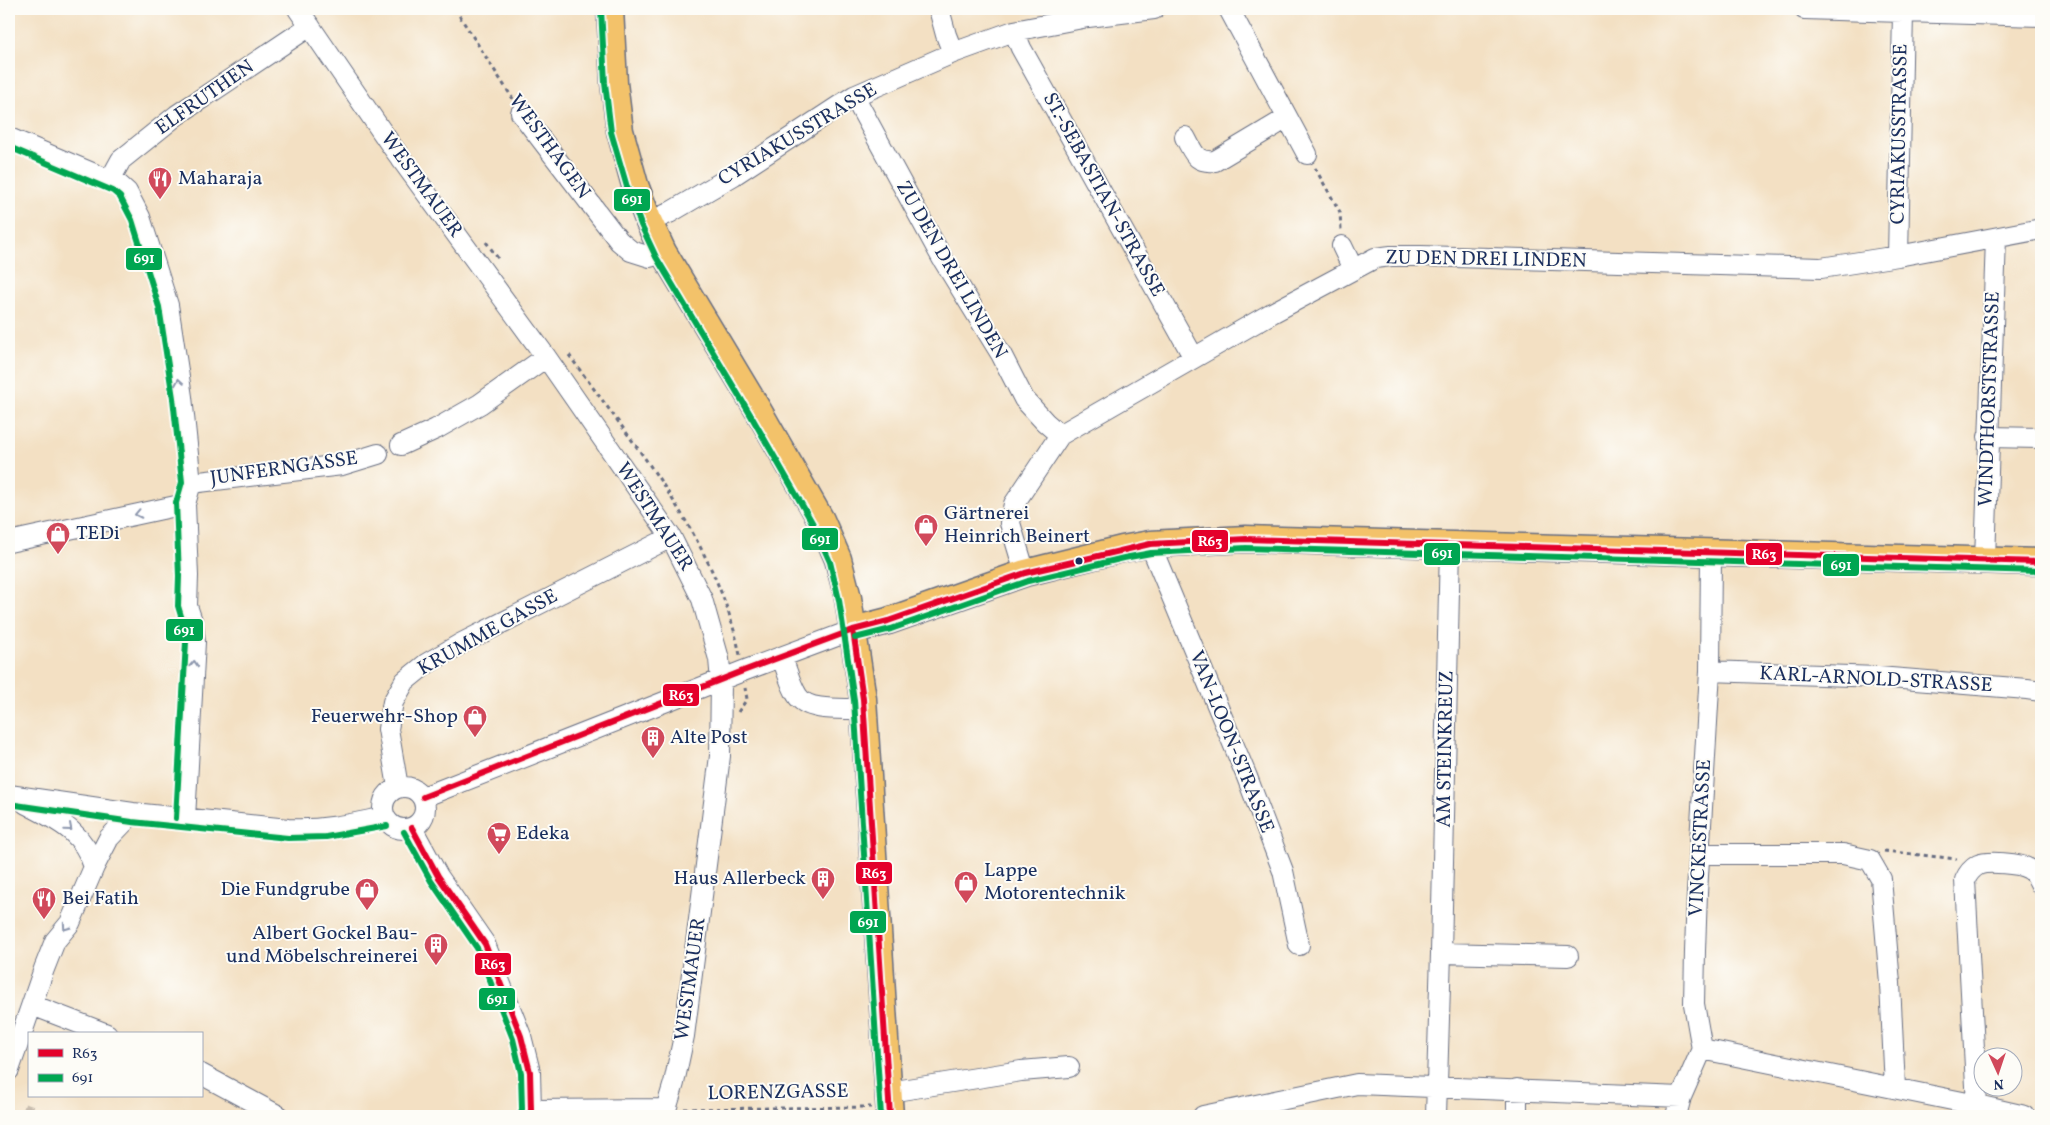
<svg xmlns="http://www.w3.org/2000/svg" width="2050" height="1125" font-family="Vollkorn,serif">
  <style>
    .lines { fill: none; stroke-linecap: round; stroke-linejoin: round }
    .minor-tunnel { stroke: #c8bdaf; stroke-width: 20; stroke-dasharray: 20 10; stroke-linecap: butt }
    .minor-casing { stroke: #676d81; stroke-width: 22 }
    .major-casing { stroke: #676d81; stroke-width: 29 }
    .path { stroke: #676d81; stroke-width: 3; stroke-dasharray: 4 4; stroke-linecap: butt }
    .minor { stroke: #fff; stroke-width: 20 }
    .major { stroke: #f3c26a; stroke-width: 26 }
    .bus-1-casing { stroke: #fdfcf7; stroke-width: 10 }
    .bus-2-casing { stroke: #fdfcf7; stroke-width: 10 }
    .bus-1 { stroke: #e4002b; stroke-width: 6 }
    .bus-2 { stroke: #00a651; stroke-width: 6 }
    .oneway { stroke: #8d97ae }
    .bus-dot { fill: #1b2f5e; stroke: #fdfcf7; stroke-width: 2 }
    .labels { text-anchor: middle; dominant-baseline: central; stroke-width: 4; stroke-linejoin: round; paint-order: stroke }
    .street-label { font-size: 20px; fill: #1b2f5e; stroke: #fdfcf7 }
    .poi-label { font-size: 20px; fill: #1b2f5e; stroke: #fdfcf7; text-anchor: start }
    .line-badge { stroke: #fdfcf7; stroke-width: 2 }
    .badge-label { font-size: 14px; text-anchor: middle; font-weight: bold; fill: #fff }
  </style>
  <rect width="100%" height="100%" fill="#fdfcf7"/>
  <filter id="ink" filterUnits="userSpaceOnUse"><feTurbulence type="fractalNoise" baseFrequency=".02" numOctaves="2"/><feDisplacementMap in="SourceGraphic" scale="10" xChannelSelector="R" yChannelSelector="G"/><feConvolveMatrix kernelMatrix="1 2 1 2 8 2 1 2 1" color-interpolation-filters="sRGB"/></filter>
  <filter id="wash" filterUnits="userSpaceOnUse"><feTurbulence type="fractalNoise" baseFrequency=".0096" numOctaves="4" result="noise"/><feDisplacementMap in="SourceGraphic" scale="20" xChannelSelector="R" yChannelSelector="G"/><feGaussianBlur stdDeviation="1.12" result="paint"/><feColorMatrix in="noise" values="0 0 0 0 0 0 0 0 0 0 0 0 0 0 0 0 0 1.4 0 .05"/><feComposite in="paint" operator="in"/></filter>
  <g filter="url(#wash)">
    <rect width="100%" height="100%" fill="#f3e0c3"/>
  </g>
  <g filter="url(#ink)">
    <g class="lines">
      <path class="minor-tunnel" d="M22,1113L31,1116"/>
      <defs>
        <path id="minor" d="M298,9L391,145L546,357L671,537L702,599L719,659L721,681L720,756L684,1036L674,1083L664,1116
          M939,9L946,35L953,53
          M1229,9L1307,154
          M1804,9L1903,12L1898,256
          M1903,12L2041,16
          M1014,31L1021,48L1194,358
          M854,96L942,258L1001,354L1024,399L1045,422L1060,435
          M521,113L619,241L631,251L650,257L663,252
          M1185,137C1194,153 1195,163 1215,161L1287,118
          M9,138L118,184L127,192L140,217L168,305L182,397L191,483L185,504L188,576L187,606L193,624L195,642L185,818
          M110,180L121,160L177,115L310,26
          M649,222L669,213L734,175L854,96L953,53L1014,31L1088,17L1154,9
          M1342,246L1353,269
          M1988,437L2041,438
          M401,445L436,429L480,404L546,357
          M191,483L342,465L378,454
          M9,542L185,504
          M1150,544L1247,777L1283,871L1299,945
          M1985,560L1996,238
          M1025,573L1010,523L1014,504L1060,435L1272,313L1375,258L1391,256H1421L1821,268L1898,256L2041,229
          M782,658C787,670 790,684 797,695C807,713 846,708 864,709
          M1710,671L1878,677L2027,689L2041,691
          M383 808a21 21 0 1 1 42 0a21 21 0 1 1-42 0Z
          M398,787L388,729L393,702L405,681L426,664L462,643L671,537
          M9,795L133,813L288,829C321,831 352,824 385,817
          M423,797L743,671L853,630
          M25,803C56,820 83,830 94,867
          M412,828L438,876L485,944L521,1036L530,1072L531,1110L529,1116
          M1700,854H1843L1870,860L1881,879L1890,983L1895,1088
          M1441,953L1568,956
          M32,1005L107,1034
          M1702,1049L1977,1105L2025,1116
          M9,1070L44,969L55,941L70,923L94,867L109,838L133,813
          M201,1074L279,1116
          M889,1092L1021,1071L1069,1067
          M1977,1105L1965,880C1968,873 1971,869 1978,865C1987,861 2020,863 2029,869C2035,872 2038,879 2041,885
          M531,1110L666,1109
          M1203,1116L1357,1084L1681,1097
          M1436,1116L1441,953L1450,545
          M1517,1116V1089
          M1676,1116L1681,1097L1702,1049L1694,1004L1695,951L1697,893L1710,671L1711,554"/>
        <path id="major" d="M610,9L614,83L620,131L635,185L649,222L663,252L758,410L821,520L838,559L848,598L863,699L890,1116
          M853,630L888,621L1025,573L1122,549L1150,544L1246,539L2041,562"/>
      </defs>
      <use href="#minor" class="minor-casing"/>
      <use href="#major" class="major-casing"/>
      <path class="path" d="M455,9L513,99
        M1315,168L1340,212L1341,230
        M486,242L500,261
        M569,355C636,448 716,539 740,655
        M738,712L747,699L745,688
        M1884,851L1957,859
        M2040,855L2039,794L2041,793
        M684,1109L871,1107"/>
      <use href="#minor" class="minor"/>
      <use href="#major" class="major"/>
      <defs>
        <path id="bus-1" d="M853,630L863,699L890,1116
          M423,797L743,671L853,630L888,621L1025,573L1150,544L1246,539L2041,562
          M412,828L438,876L485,944L521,1036L530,1072L531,1110L529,1116"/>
        <path id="bus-2" d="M601,9L605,83L611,132L627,187L641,225L656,257L750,414L813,524L830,562L839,600L854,700L881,1116
          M9,147L113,191L120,197L132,220L159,307L173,398L182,482L176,503L179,576L178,606L184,626L186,642L176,818
          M855,638L891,629L1028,581L1124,558L1151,553L1246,548L2041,571
          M9,804L132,822L288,838L326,837L387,826
          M404,832L431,881L477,948L513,1039L521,1073L522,1109L521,1113"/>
      </defs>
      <use href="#bus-1" class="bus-1-casing"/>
      <use href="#bus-2" class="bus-2-casing"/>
      <use href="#bus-1" class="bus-1"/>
      <use href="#bus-2" class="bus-2"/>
    </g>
    <defs><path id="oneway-chevron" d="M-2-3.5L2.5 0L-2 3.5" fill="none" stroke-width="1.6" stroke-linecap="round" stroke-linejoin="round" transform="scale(1.25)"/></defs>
    <g class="oneway">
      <use href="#oneway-chevron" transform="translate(179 382) rotate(-99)"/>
      <use href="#oneway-chevron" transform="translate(138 514) rotate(168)"/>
      <use href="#oneway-chevron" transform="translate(194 664) rotate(-86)"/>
      <use href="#oneway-chevron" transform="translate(69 828) rotate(41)"/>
      <use href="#oneway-chevron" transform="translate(66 927) rotate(125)"/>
    </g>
  </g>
  <defs>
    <symbol id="restaurant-pin" viewBox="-11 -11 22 30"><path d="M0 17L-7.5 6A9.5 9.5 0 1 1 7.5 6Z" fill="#d1495b" stroke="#fdfcf7"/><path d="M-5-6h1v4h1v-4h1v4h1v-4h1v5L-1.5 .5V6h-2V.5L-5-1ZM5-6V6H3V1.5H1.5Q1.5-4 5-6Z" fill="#fff"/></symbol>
    <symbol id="shop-pin" viewBox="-11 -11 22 30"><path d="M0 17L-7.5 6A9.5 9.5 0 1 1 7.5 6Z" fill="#d1495b" stroke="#fdfcf7"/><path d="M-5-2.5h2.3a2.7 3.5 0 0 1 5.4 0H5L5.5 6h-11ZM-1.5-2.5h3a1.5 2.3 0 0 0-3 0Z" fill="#fff"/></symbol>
    <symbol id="building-pin" viewBox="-11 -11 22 30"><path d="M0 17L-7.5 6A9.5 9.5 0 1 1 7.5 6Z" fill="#d1495b" stroke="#fdfcf7"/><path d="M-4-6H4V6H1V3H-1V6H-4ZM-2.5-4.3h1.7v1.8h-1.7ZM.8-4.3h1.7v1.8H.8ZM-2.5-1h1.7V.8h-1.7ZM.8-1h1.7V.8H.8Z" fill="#fff"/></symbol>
    <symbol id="supermarket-pin" viewBox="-11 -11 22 30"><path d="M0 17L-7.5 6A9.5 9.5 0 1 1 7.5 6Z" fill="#d1495b" stroke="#fdfcf7"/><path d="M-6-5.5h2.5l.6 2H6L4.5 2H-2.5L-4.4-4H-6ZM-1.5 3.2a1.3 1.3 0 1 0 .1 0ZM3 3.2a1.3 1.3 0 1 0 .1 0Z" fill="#fff"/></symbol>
  </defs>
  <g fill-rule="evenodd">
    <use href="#restaurant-pin" x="146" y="165" width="28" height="38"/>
    <use href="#shop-pin" x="912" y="512" width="28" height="38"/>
    <use href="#shop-pin" x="44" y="520" width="28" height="38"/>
    <use href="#shop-pin" x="461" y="703" width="28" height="38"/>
    <use href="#building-pin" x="639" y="724" width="28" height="38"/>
    <use href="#supermarket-pin" x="485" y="820" width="28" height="38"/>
    <use href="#building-pin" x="809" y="865" width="28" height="38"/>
    <use href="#shop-pin" x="952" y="869" width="28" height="38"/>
    <use href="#shop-pin" x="353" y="876" width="28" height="38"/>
    <use href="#restaurant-pin" x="30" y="885" width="28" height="38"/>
    <use href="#building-pin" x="422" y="931" width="28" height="38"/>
  </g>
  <circle class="bus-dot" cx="1079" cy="561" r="4.5"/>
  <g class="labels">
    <g class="street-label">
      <text transform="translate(205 98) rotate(-35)">ELFRUTHEN</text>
      <text transform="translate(1900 134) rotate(-89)">CYRIAKUSSTRASSE</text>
      <text transform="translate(798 135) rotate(-31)">CYRIAKUSSTRASSE</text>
      <text transform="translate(549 147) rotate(54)">WESTHAGEN</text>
      <text transform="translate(421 185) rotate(54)">WESTMAUER</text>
      <text transform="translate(1103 195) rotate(61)">ST.-SEBASTIAN-STRASSE</text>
      <text transform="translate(1486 260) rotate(1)">ZU DEN DREI LINDEN</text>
      <text transform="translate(951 270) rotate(60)">ZU DEN DREI LINDEN</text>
      <text transform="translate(1990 399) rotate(-88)">WINDTHORSTSTRASSE</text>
      <text transform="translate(284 469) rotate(-8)">JUNFERNGASSE</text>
      <text transform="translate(654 517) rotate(57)">WESTMAUER</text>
      <text transform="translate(488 633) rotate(-29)">KRUMME GASSE</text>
      <text transform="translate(1876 680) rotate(3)">KARL-ARNOLD-STRASSE</text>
      <text transform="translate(1231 742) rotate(68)">VAN-LOON-STRASSE</text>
      <text transform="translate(1446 749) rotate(-89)">AM STEINKREUZ</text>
      <text transform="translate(1701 838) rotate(-87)">VINCKESTRASSE</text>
      <text transform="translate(691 979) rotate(-82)">WESTMAUER</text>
      <text transform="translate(778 1093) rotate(-1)">LORENZGASSE</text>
    </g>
    <g class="poi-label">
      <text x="178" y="179">Maharaja</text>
      <text x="944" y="514">Gärtnerei<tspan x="944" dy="23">Heinrich Beinert</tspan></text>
      <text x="76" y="534">TEDi</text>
      <text x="458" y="717" text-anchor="end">Feuerwehr-Shop</text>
      <text x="670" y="738">Alte Post</text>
      <text x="516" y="834">Edeka</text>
      <text x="984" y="871">Lappe<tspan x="984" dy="23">Motorentechnik</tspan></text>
      <text x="806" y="879" text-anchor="end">Haus Allerbeck</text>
      <text x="350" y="890" text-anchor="end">Die Fundgrube</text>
      <text x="62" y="899">Bei Fatih</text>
      <text x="418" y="934" text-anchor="end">Albert Gockel Bau-<tspan x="418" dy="23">und Möbelschreinerei</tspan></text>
    </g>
  </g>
  <g class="line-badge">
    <rect x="613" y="188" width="38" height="24" rx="5" fill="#00a651"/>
    <rect x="125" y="247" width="38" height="24" rx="5" fill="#00a651"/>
    <rect x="801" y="527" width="38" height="24" rx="5" fill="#00a651"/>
    <rect x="1191" y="529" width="38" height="24" rx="5" fill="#e4002b"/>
    <rect x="1423" y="542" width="38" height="24" rx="5" fill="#00a651"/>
    <rect x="1745" y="542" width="38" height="24" rx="5" fill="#e4002b"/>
    <rect x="1822" y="553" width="38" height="24" rx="5" fill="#00a651"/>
    <rect x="165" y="618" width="39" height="24" rx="5" fill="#00a651"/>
    <rect x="662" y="683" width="38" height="24" rx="5" fill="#e4002b"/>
    <rect x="855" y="861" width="38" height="24" rx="5" fill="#e4002b"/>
    <rect x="849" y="910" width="38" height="24" rx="5" fill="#00a651"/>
    <rect x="474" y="952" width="38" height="24" rx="5" fill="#e4002b"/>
    <rect x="478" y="987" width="38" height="24" rx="5" fill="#00a651"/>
  </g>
  <g class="badge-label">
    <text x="632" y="204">691</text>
    <text x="144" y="263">691</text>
    <text x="820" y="544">691</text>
    <text x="1210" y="546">R63</text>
    <text x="1442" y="558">691</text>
    <text x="1764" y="559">R63</text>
    <text x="1841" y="570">691</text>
    <text x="184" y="635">691</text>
    <text x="681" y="700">R63</text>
    <text x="874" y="878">R63</text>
    <text x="868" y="927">691</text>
    <text x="493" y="969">R63</text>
    <text x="497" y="1004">691</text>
  </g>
  <rect width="2050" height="1125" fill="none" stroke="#fdfcf7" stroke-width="30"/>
  <rect x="28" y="1032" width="175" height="65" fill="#fdfcf7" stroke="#a3aaba"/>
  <rect x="38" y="1049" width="25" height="8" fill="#e4002b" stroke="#a3aaba"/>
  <text x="72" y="1058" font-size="15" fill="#1b2f5e">R63</text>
  <rect x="38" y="1074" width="25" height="8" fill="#00a651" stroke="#a3aaba"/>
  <text x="72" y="1082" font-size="15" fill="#1b2f5e">691</text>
  <g transform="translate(1998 1072) rotate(177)"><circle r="24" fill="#fdfcf7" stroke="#a3aaba"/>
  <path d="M0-4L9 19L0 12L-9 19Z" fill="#d1495b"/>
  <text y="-8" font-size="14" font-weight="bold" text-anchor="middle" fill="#1b2f5e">N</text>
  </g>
</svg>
